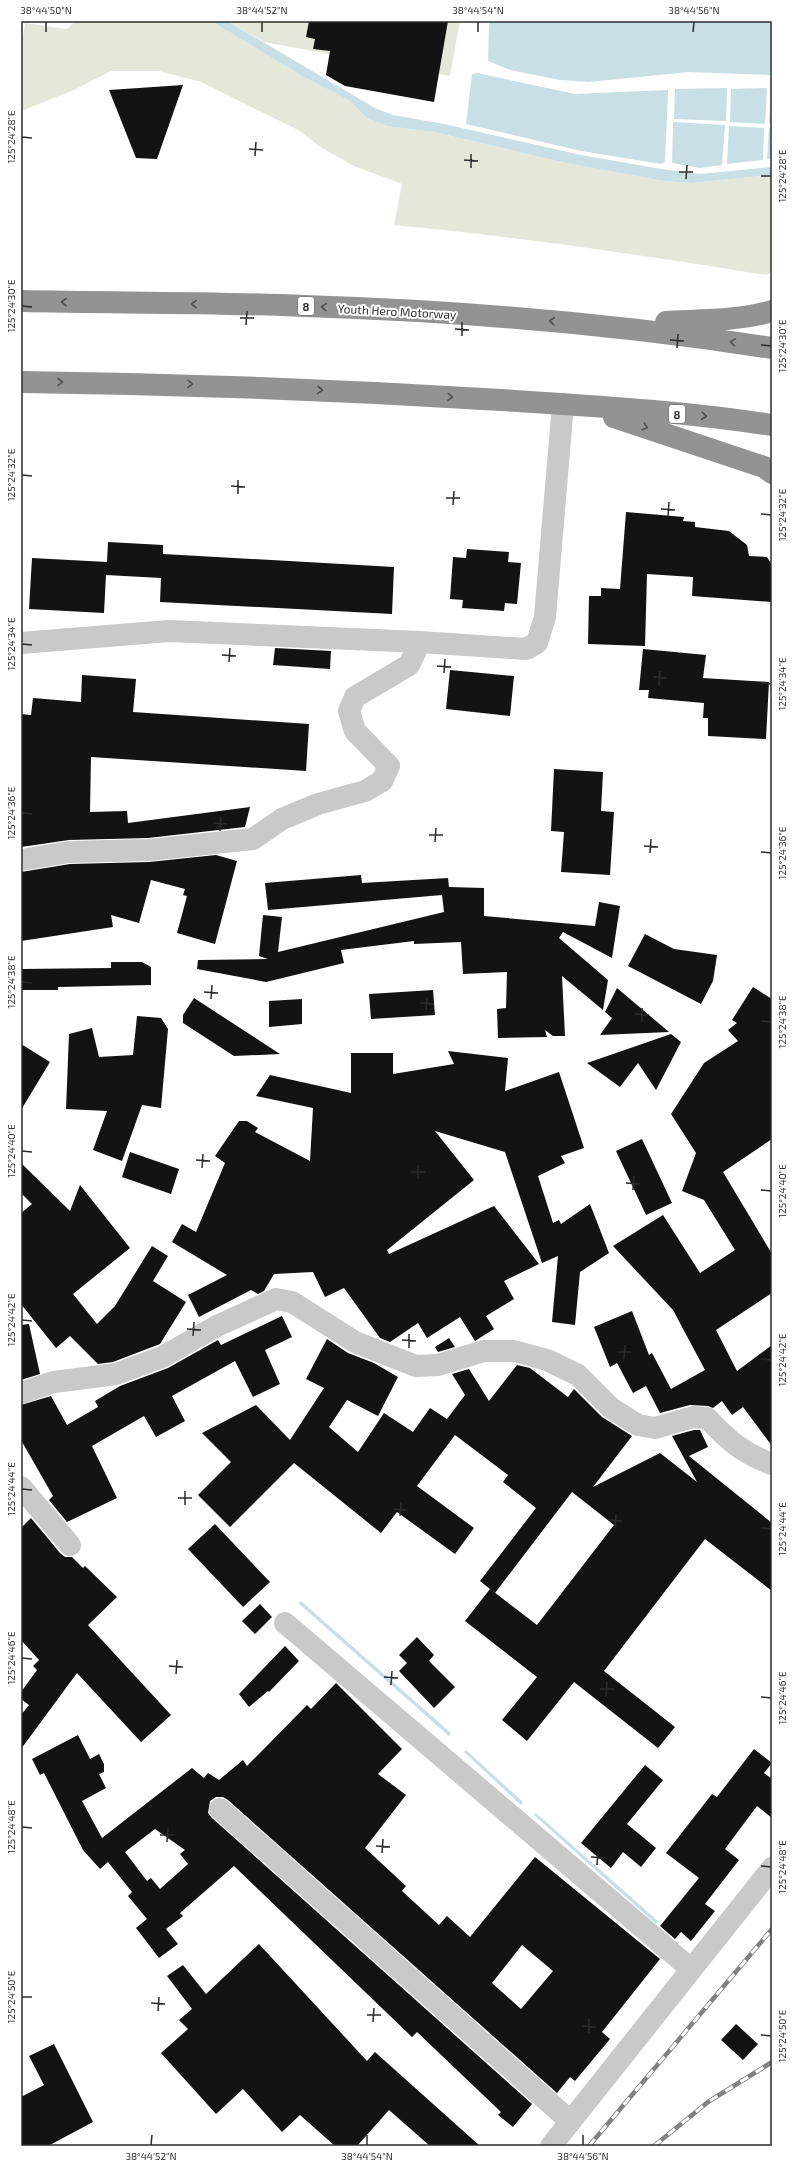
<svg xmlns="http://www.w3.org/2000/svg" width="793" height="2167" font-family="'Exo 2',sans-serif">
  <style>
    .green { fill: #e4e8db }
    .water { fill: #c9dfe6 }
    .building { fill: #131313; fill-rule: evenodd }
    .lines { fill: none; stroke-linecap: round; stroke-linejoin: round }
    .minor { stroke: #c9c9c9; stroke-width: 22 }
    .tertiary { stroke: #c9c9c9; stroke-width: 22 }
    .motorway { stroke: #939393; stroke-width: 22 }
    .rail-casing { stroke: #818181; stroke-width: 4.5 }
    .rail { stroke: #fff; stroke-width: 3; stroke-dasharray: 9; stroke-linecap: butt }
    .oneway { stroke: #505050 }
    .ticks { fill: none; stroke: #2c2c2c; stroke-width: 1.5 }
    .labels { text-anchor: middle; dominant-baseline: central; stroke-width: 4; stroke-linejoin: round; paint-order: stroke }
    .shield { fill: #fff; stroke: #6b6b6b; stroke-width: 1 }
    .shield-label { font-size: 11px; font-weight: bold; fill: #2c2c2c }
    .street-label { font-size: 12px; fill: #2c2c2c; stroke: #fff }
    .neatline { fill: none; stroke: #2c2c2c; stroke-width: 1.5 }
    .ticks-label { font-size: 10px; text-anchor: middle; fill: #2c2c2c }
  </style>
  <rect width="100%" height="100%" fill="#fff"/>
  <path class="green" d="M75,21H211L302,76L350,101L367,118L387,126L434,132L566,163L663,181L692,183L772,175V272L766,275C642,255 519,237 394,225L402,184L354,166L322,148L298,130L201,82L159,71H111L74,90L21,111V46L25,23L67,29Z
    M227,21H460L450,76L264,42Z"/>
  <path class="water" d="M211,21H227L375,108L393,115L444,124L581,155L661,169L700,174L772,167V175L692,183L663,181L566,163L434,132L387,126L367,118L350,101L302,76Z
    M489,21H772V75L689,72L589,82L560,80L510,70L488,61Z
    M477,73L575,94L668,90L665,162L661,164L581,151L466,124L472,74Z
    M727,88L726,121L674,119L675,89Z
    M767,88L765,124L730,122L731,89Z
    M771,88H772V124L769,123Z
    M673,122L725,125L722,165L700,168L672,163Z
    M729,126L764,128L763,160L727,164Z
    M769,128H772V158L767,159Z
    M301,1601L451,1733L449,1736L298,1603Z
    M466,1750L523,1802L521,1805L464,1752Z
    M536,1813L658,1921L656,1924L534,1815Z"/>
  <path class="building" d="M309,21H448L434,102L345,86L326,75L330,51L313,49L315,39L306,37Z
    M183,85L157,159L136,158L109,90Z
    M626,512L684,517L683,521L695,522V527L729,531L747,545L749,556L767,557L772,565V602L692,596L693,577L647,574L645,646L588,644L589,596H601V588L620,589Z
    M108,542L163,545V554L394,567L392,614L160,602L161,578L106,575L104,613L29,609L32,558L107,562Z
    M467,549L509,552L508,562L521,563L517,604L505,603L504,611L462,608L463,600L450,599L453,557L466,558Z
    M275,648L331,651L330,669L273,665Z
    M643,649L706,655L703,678L769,682L766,739L708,736V718H703L704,703L648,698L649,690H639Z
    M450,670L514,676L510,716L446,709Z
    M82,675L136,679L133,712L309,724L306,771L91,757L90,812L127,811L128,823L250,807L245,827L148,838L69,840L21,847V714L31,715L33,698L81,702Z
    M554,769L603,772L601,811L614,812L610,875L561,872L564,832L551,831Z
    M216,855L237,861L215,944L177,933L187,896L183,895L185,889L151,880L139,923L111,915L113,927L21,941V872L70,864L149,862Z
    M361,875L362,883L448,878L449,887L484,888V916L595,926L599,902L620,906L612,958L563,932L559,938L608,980L603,1010L562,976L565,1036H553L545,1030L547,1037L498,1038L497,1009L506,1008L507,972L463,974L461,942L414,944V941L341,950L344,963L266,982L197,969L198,960L268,959L259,956L263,915L282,917L278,952L444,912L442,895L268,910L265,883Z
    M645,934L674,949L717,955L713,981L701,1004L628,966Z
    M111,962H142L151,967V985L58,987V990H21V969L111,968Z
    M753,987L772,999V1139L723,1172L772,1254V1293L716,1330L737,1371L772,1345V1446L743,1407L732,1415L722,1401L713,1408L708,1406L690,1405L660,1413L646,1386L633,1393L617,1363L610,1367L594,1327L632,1311L649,1355L652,1353L671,1389L705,1370L673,1310L613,1246L663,1215L700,1273L735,1250L704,1200L682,1191L696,1153L671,1114L704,1063L738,1041L728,1030L737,1023L732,1020Z
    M617,988L669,1032L600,1035L612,1018L605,1012Z
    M433,990L435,1015L371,1019L369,994Z
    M194,998L280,1054L234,1056L183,1023V1015Z
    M302,999V1024L269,1027V1001Z
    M137,1016L161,1018L168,1029L161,1108L142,1105L122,1161L93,1150L107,1111L66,1109L69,1034L92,1028L99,1057L133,1055Z
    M671,1034L681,1042L656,1090L638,1063L620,1087L587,1063Z
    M21,1044L50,1062L21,1110Z
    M448,1051L508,1058L505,1091L559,1072L584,1148L561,1156L565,1163L538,1176L553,1223L559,1220L561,1224L590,1204L609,1253L580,1272L575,1325L552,1322L558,1256L542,1263L505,1152L435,1131L474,1180L387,1250L389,1254L494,1206L539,1264L504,1281L514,1299L486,1316L494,1329L475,1341L460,1317L427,1338L418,1323L390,1342L380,1338L344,1288L325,1297L313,1272L274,1274L264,1291L258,1294L251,1290L199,1317L188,1295L227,1275L172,1242L182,1224L196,1232L225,1163L215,1156L239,1121H247L258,1128L255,1132L310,1161L313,1108L256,1096L270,1075L351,1093V1053H393V1074L454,1064Z
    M642,1139L672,1203L646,1215L616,1151Z
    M130,1152L179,1169L171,1194L122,1177Z
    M21,1163L70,1211L80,1185L130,1248L73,1294L97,1324L115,1306L152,1246L168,1256L153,1281L186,1302L160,1344L113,1362L98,1364L70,1336L56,1348L21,1304V1213L32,1204L21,1193Z
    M282,1316L292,1337L265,1350L280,1384L253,1397L235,1361L172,1396L185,1421L156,1437L144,1416L92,1446L117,1498L67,1522L49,1500L53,1496L21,1440V1405L51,1396L67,1425L98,1407L95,1401L120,1386L168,1368L218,1340L221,1345Z
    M29,1324L40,1374L21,1380V1325Z
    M449,1338L455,1347L438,1352L435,1347Z
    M327,1339L348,1353L374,1363L398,1377L378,1416L347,1400L329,1427L358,1452L384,1413L413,1432L430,1408L447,1419L465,1395L452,1374L469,1369L489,1401L517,1365L530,1368L568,1397L574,1389L602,1417L632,1436L593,1487L660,1453L697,1482L672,1436L694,1430H700L708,1447L689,1456L772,1523V1591L705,1539L604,1671L675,1727L658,1748L574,1682L527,1741L502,1720L537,1677L465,1621L490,1589L537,1625L614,1525L572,1492L495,1593L480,1581L536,1508L503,1482L508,1475L455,1435L417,1486L474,1528L455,1554L397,1512L381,1533L294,1463L230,1527L198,1495L231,1462L202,1433L256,1405L290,1440L324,1388L306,1379Z
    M31,1518L60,1553L65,1557H72L83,1568L85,1566L117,1597L88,1625L171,1715L141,1742L77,1673L21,1749V1715L29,1705L21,1699V1692L37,1670L33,1666L39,1660L21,1640V1528Z
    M215,1524L270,1582L243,1607L188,1549Z
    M260,1604L272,1617L255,1634L242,1621Z
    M417,1637L434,1655L429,1661L455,1687L434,1708L399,1671L407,1663L399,1655Z
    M285,1646L299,1661L269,1692L268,1691L249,1707L239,1694Z
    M336,1683L402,1749L378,1774L406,1795L365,1848L406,1886L402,1891L439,1925L447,1916L470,1937L535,1857L660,1959L602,2032L610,2039L575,2081L570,2077L557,2093L228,1800L223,1797H216L210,1801L208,1813L212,1818L532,2104L513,2127L498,2115L501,2112L417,2032L412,2037L234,1866L180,1913L183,1916L166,1929L178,1944L159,1958L136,1928L147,1919L128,1896L132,1892L108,1862L100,1869L83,1850L44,1773L40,1775L32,1759L78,1735L90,1759L99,1754L104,1764V1772L99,1774L106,1788L82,1801L102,1838L192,1768L204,1778L208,1773L219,1780L243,1760L247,1766L307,1705L311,1709ZM155,1829L185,1850L180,1854L188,1864L160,1889L151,1878L147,1881L125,1852ZM522,1945L553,1971L521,2009L492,1983Z
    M754,1749L772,1763L764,1773L772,1779V1818L757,1806L725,1849L739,1860L705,1904L715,1911L691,1941L681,1932L675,1939L660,1926L699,1878L666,1853L712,1794L717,1797Z
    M645,1765L663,1780L627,1824L656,1848L641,1867L623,1852L611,1868L581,1843Z
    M259,1944L367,2061L375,2052L480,2146H430L389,2110L357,2146H335L300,2115L282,2132L243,2089L216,2114L161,2053L188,2029L179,2020L192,2009L167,1976L183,1965L206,1994Z
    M736,2024L758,2044L743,2060L721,2040Z
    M54,2044L93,2122L48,2146H21V2097L44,2085L29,2056Z"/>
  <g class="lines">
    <path class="minor" d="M21,643L169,631L420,642L526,649L537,643L545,617L563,404
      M21,860L69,852L149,850L253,839L282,819L318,804L365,791L382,781L389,766L355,731L349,711L355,697L409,665L420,642
      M21,1393L54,1382L116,1374L162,1357L217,1326L276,1299L292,1302L355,1342L416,1366L438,1365L484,1351H514L547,1360L578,1375L611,1408L638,1425L655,1428L693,1417L707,1418C728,1440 742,1453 772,1464
      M21,1487L70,1545
      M285,1623L691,1969
      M220,1809L570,2121"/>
    <path class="tertiary" d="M551,2146L772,1868"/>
    <path class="motorway" d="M21,301C116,303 210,302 305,306C461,311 617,324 772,348
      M666,322C701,320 738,321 772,311
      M21,382C181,384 341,390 501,400C591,406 682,411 772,425
      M614,417L764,467L772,473"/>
    <defs>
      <path id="rail" d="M589,2146L772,1929
        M654,2146L708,2102L772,2062"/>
    </defs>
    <use href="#rail" class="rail-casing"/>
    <use href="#rail" class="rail"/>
  </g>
  <defs><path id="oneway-chevron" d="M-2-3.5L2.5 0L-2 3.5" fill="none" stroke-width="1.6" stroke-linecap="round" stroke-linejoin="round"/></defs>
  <g class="oneway">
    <use href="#oneway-chevron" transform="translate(64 302) rotate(-179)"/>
    <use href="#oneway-chevron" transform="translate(194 304) rotate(-179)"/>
    <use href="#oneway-chevron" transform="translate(324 307) rotate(-177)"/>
    <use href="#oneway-chevron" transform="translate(552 321) rotate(-174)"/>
    <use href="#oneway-chevron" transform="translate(733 342) rotate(-171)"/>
    <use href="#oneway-chevron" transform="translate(60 382) rotate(1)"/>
    <use href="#oneway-chevron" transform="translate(190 384) rotate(3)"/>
    <use href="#oneway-chevron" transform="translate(320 390) rotate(3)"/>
    <use href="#oneway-chevron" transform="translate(450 397) rotate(4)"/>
    <use href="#oneway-chevron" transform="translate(704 416) rotate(6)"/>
    <use href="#oneway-chevron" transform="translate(645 427) rotate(18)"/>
  </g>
  <path class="ticks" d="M46,32V22M262,32V22M478,32V22M693,32L694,22M22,137L32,138M249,149L263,150M255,156L256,142M464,160L478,161M471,168V154M679,172H693M761,176H771M686,179L687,165M22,306L32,307M240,318H254M246,325L247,311M455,329L469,330M462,336V322M670,340L684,341M761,345L771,346M677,348L678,334M22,475L32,476M231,486L245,487M238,494V480M446,498H460M453,505L454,491M661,509L675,510M761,514L771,515M668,516L669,502M22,644L32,645M222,655L236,656M229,662L230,648M437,666L451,667M444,673L445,659M653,677L667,678M761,683L771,684M659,685L660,671M22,813L32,814M213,823L227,824M220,831L221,817M429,835H443M435,842L436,828M644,846L658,847M761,852L771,853M650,853L651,839M22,982L32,983M204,992L218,993M211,999L212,985M420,1003L434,1004M426,1011L427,997M635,1014L649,1015M761,1021L771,1022M642,1022V1008M22,1151L32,1152M196,1160L210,1161M202,1168L203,1154M411,1172H425M418,1179V1165M626,1183L640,1184M633,1190L634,1176M761,1190L771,1191M22,1320L32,1321M187,1329L201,1330M193,1336L194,1322M402,1340L416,1341M409,1348V1334M617,1352H631M624,1359L625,1345M761,1359L771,1360M22,1489L32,1490M178,1498H192M185,1505V1491M393,1509L407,1510M400,1516L401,1502M608,1520L622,1521M615,1528L616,1514M761,1528L771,1529M22,1658L32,1659M169,1666L183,1667M176,1674L177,1660M384,1677L398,1678M391,1685L392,1671M600,1689H614M606,1696L607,1682M761,1697L771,1698M22,1827L32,1828M160,1835H174M167,1842L168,1828M376,1846L390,1847M382,1853L383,1839M591,1857L605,1858M597,1865L598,1851M761,1866L771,1867M22,1997H32M151,2003L165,2004M158,2011L159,1997M367,2015H381M373,2022L374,2008M582,2026L596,2027M589,2033V2019M761,2035L771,2036M151,2145L152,2135M367,2145V2135M583,2145V2135"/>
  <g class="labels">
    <g class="shield">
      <rect x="298" y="297" width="16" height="18" rx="3"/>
      <rect x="669" y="405" width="16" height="18" rx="3"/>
    </g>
    <g class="shield-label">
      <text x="306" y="306">8</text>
      <text x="677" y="414">8</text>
    </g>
    <g class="street-label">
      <text transform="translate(397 311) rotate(3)">Youth Hero Motorway</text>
    </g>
  </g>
  <rect width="793" height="2167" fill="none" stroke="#ffffff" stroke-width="44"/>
  <rect x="22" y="22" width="749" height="2123" class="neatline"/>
  <g class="ticks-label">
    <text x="46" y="14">38°44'50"N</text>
    <text x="262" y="14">38°44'52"N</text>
    <text x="478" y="14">38°44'54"N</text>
    <text x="694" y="14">38°44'56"N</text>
    <text transform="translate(11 137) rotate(-90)" y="4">125°24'28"E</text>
    <text transform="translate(782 176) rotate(-90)" y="4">125°24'28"E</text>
    <text transform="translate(11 306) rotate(-90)" y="4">125°24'30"E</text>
    <text transform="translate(782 346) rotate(-90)" y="4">125°24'30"E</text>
    <text transform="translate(11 475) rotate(-90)" y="4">125°24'32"E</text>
    <text transform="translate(782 515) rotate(-90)" y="4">125°24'32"E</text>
    <text transform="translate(11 644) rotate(-90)" y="4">125°24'34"E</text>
    <text transform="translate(782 684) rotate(-90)" y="4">125°24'34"E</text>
    <text transform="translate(11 813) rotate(-90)" y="4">125°24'36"E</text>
    <text transform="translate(782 853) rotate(-90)" y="4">125°24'36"E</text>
    <text transform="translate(11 982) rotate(-90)" y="4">125°24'38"E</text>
    <text transform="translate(782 1022) rotate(-90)" y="4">125°24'38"E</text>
    <text transform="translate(11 1151) rotate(-90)" y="4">125°24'40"E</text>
    <text transform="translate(782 1191) rotate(-90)" y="4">125°24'40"E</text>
    <text transform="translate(11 1320) rotate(-90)" y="4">125°24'42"E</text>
    <text transform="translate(782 1360) rotate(-90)" y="4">125°24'42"E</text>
    <text transform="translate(11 1489) rotate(-90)" y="4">125°24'44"E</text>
    <text transform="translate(782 1529) rotate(-90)" y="4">125°24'44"E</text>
    <text transform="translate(11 1658) rotate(-90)" y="4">125°24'46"E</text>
    <text transform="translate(782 1698) rotate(-90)" y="4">125°24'46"E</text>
    <text transform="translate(11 1827) rotate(-90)" y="4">125°24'48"E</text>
    <text transform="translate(782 1867) rotate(-90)" y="4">125°24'48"E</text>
    <text transform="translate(11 1997) rotate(-90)" y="4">125°24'50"E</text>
    <text transform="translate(782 2036) rotate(-90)" y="4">125°24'50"E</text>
    <text x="151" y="2160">38°44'52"N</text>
    <text x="367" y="2160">38°44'54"N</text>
    <text x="583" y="2160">38°44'56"N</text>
  </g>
</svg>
